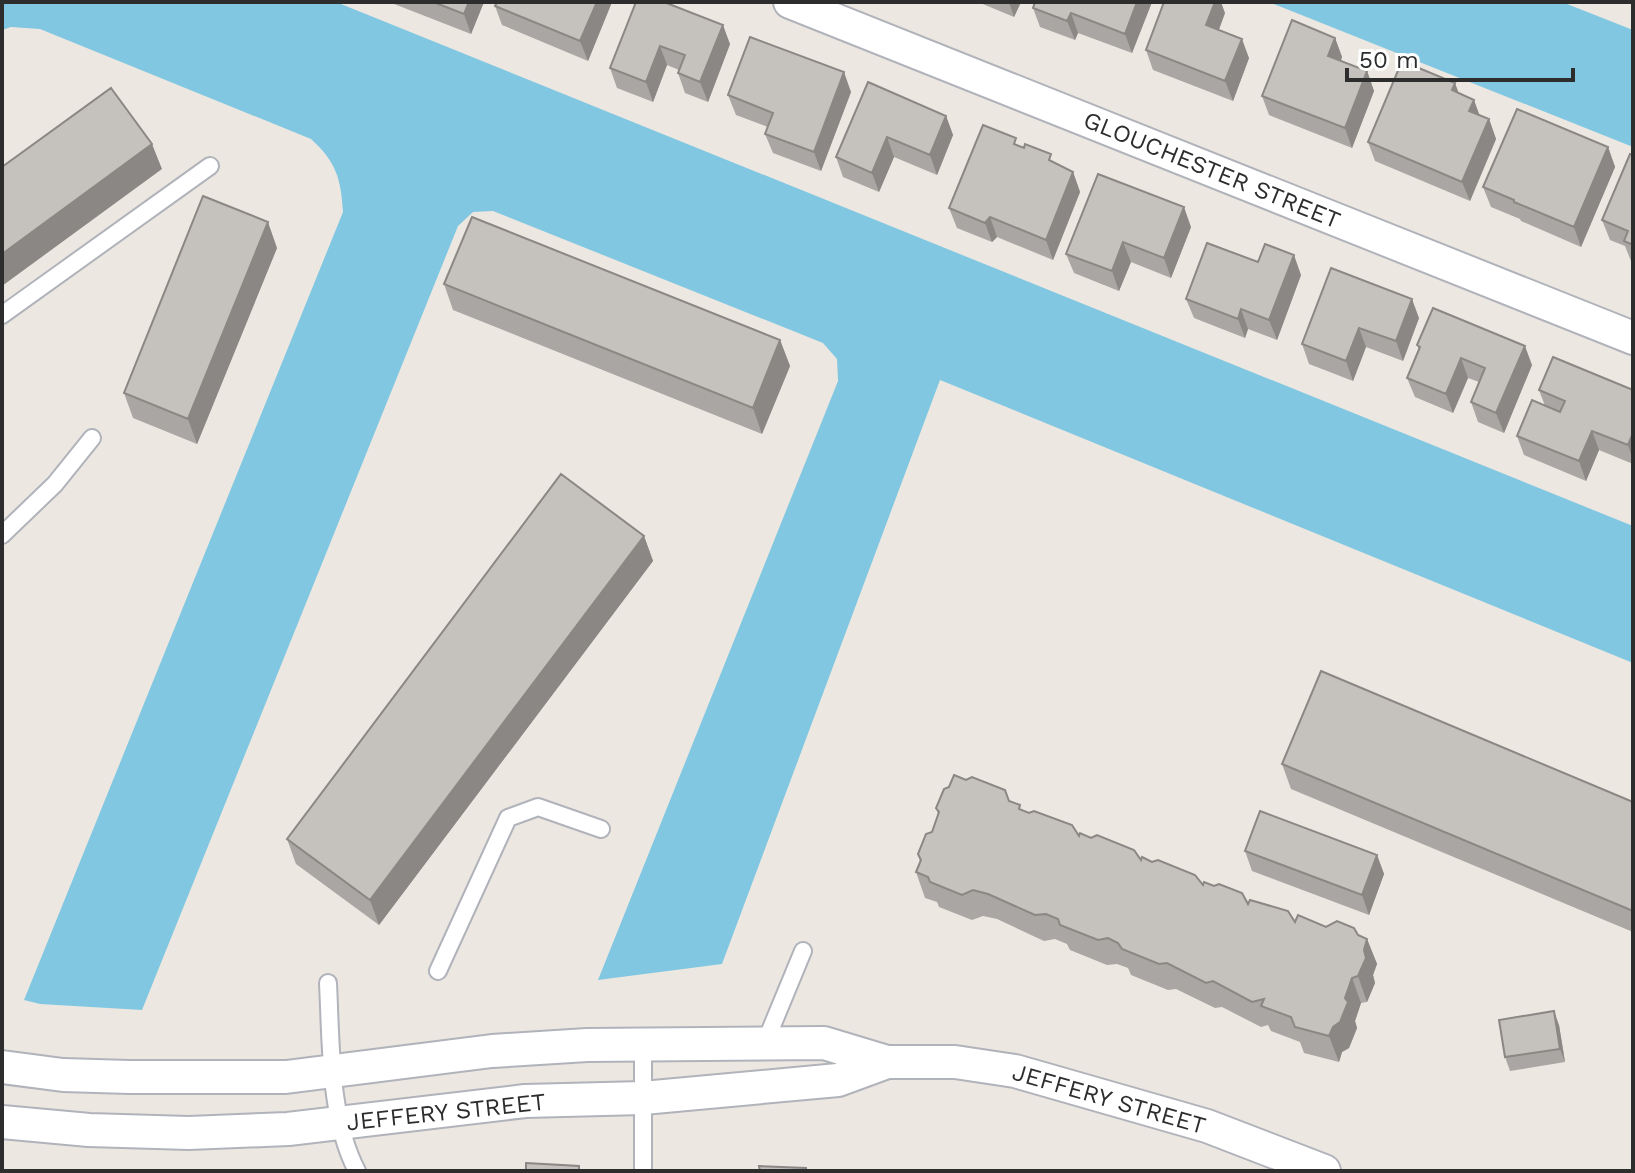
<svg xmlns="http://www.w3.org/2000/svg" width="1635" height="1173" font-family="'Work Sans',sans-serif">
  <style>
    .water { fill: #82c7e1 }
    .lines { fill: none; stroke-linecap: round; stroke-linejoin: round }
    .lane-casing { stroke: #b1b3bb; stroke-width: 20 }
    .street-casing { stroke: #b1b3bb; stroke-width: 36 }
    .lane { stroke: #fff; stroke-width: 16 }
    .street { stroke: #fff; stroke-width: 32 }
    .wall { fill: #a9a6a3 }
    .shaded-wall { fill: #8a8784 }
    .building { fill: #c5c1bd; stroke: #8a8784; stroke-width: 2 }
    .labels { text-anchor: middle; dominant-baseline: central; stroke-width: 6; stroke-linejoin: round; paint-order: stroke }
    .street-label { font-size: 24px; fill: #2d2d2d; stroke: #fff }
  </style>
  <rect width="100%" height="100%" fill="#ece8e1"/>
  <path class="water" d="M2,2H336L1633,526V663L940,380L722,964L598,980L838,381L837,359L823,343L493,211L473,212L458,226L142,1010L40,1004L24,1000L343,212C341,178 336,162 311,139L40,29L11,27L2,30Z
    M1269,2H1562L1633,30V147Z"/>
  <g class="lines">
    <defs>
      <path id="lane" d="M2,315L210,166
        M2,535L55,484L92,438
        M438,971L508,818L538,807L601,829
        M328,983C331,1042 329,1118 357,1171
        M765,1043L803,951
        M643,1044V1171"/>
      <path id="street" d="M790,2L1633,338
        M2,1067L63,1075L129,1077H286L492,1051L587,1045L824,1043L887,1062H955L1015,1071L1207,1126L1324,1171
        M2,1122L89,1130L189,1133L288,1129L525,1101L643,1098L838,1080L887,1062"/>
    </defs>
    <use href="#lane" class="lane-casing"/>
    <use href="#street" class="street-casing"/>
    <use href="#lane" class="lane"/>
    <use href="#street" class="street"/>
  </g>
  <path class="wall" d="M389,2H484L471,34Z
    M612,2L588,61L502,25L495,6Z
    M636,2L730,44L708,102L685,93L678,73L679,70L667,65L653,102L617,88L610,68Z
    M978,2H1021L1014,17Z
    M1035,2H1152L1132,53L1078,33L1075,40L1040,27L1033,8Z
    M1225,13L1219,30L1249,58L1233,101L1153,70L1146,50Z
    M1335,38L1342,57L1341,61L1367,71L1374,91L1352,148L1269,115L1262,96Z
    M1455,83L1458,93L1480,115L1489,119L1496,139L1470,201L1375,161L1368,142Z
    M851,92L821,171L773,153L765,134L768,127L736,115L728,95Z
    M946,116L953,135L937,175L894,157L879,192L843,177L836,157Z
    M1019,146L1073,172L1080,192L1053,260L997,237L992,242L957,228L949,208Z
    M1608,147L1615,167L1581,247L1521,221L1520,219L1491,207L1483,187Z
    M1633,155V262L1631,261L1625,246L1610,240L1602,220Z
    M1191,227L1171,278L1131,262L1119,291L1074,273L1066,254Z
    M277,248L197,444L133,418L124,393Z
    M1258,262L1301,275L1277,340L1248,329L1245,338L1194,318L1186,299Z
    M1331,268L1419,318L1403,361L1366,347L1353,381L1309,364L1302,344Z
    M444,284L780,340L790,366L762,434L453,310Z
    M1417,345L1532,365L1504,433L1478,422L1471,402L1479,382L1468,378L1453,413L1415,397L1407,378L1419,350Z
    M1539,390H1633V464L1599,450L1586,481L1524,455L1517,436L1545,406Z
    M644,536L653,561L379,925L296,864L287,839Z
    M1282,764L1633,802V932L1291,789Z
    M966,780L1009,802L1022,810L1079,836L1248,904L1295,922L1326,927L1358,935L1367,939L1377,964L1373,975L1375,983L1367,1002L1361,1003L1355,1021L1357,1028L1349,1048L1342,1052L1339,1062L1304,1053L1300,1042L1271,1031L1268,1025L1261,1027L1222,1007L1215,1008L1176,989L1168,990L1131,975L1128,968L1117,964L1107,965L1070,950L1067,944L1055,939L1044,941L997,919L983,916L972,920L939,907L937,902L925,898L916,872L920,861L918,854L932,832L938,814L936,808Z
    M1245,851L1377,855L1384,874L1369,915L1252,871Z
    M1559,1025L1565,1062L1510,1071L1505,1057Z"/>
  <path class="shaded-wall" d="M469,2H484L471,34L464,14Z
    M597,2H612L588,61L580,41Z
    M1009,2H1021L1014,17Z
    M1137,2H1152L1132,53L1125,34Z
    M1215,2H1221L1225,13L1213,44L1206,25Z
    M1071,13L1078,33L1075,40L1067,21Z
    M723,25L730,44L708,102L700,82Z
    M1335,38L1342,57L1335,75L1328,56Z
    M1242,39L1249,58L1233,101L1225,81Z
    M660,46L667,65L653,102L646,82Z
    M1367,71L1374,91L1352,148L1345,128Z
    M844,72L851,92L821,171L814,152Z
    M1455,83L1462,102L1452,90Z
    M1474,100L1481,119L1469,111Z
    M946,116L953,135L937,175L930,155Z
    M1489,119L1496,139L1470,201L1462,182Z
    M887,137L894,157L879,192L872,173Z
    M152,144L162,169L2,286V254Z
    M1608,147L1615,167L1581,247L1574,227Z
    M1073,172L1080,192L1053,260L1046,240Z
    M1184,207L1191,227L1171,278L1164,258Z
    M990,217L997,237L992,242L985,223Z
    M268,222L277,248L197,444L188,419Z
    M1123,242L1131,262L1119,291L1112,271Z
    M1294,255L1301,275L1277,340L1269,320Z
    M1412,299L1419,318L1403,361L1396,341Z
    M1241,309L1248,329L1245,338L1238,319Z
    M1359,328L1366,347L1353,381L1346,361Z
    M780,340L790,366L762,434L753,408Z
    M1525,346L1532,365L1504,433L1496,413Z
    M1461,358L1468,378L1453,413L1446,394Z
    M1592,431L1599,450L1586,481L1579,461Z
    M1633,433V460L1628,445Z
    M644,536L653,561L379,925L370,900Z
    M1377,855L1384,874L1369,915L1362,895Z
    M1367,939L1377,964L1373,975L1375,983L1367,1002L1358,976Z
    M1352,978L1361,1003L1355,1021L1357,1028L1349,1048L1342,1052L1339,1062L1329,1036Z
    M1554,1011L1559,1025L1565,1062L1560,1049Z"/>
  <path class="building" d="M433,2H469L464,14Z
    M497,2H597L580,41L495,6Z
    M636,2H664L723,25L700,82L678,73L685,55L660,46L646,82L610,68Z
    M1035,2H1137L1125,34L1071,13L1067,21L1033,8Z
    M1164,2H1215L1206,25L1242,39L1225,81L1146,50Z
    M1292,20L1335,38L1328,56L1367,71L1345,128L1262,96Z
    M750,37L844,72L814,152L765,134L773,113L728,95Z
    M1402,61L1455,83L1452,90L1474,100L1469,111L1489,119L1462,182L1368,142Z
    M868,82L946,116L930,155L887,137L872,173L836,157Z
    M111,88L152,144L2,254V167Z
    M1517,109L1608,147L1574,227L1514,202V200L1483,187Z
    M983,125L1016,138L1014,144L1024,148L1025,144L1051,154L1049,160L1073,172L1046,240L990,217L985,223L949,208Z
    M1630,154L1633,155V245L1624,241L1628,231L1602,220Z
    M1098,174L1184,207L1164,258L1123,242L1112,271L1066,254Z
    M203,196L268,222L188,419L124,393Z
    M472,217L780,340L753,408L444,284Z
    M1207,243L1258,262L1265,244L1294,255L1269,320L1241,309L1238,319L1186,299Z
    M1331,268L1412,299L1396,341L1359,328L1346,361L1302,344Z
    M1433,308L1525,346L1496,413L1471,402L1485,368L1461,358L1446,394L1407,378L1420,347L1417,345Z
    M1553,357L1633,390V433L1628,445L1592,431L1579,461L1517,436L1532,400L1560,412L1565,401L1539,390Z
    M561,474L644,536L370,900L287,839Z
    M1321,671L1633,802V911L1282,764Z
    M954,775L966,780L972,777L1005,790L1009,801L1020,805L1019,809L1029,813L1034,811L1072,825L1079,836L1080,833L1091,838L1097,835L1134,850L1141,860L1142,857L1152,862L1158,860L1195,875L1203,885L1204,882L1214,886L1219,884L1242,893L1248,904L1250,900L1288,911L1295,922L1298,915L1326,927L1337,921L1354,928L1358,935L1367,939L1364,950L1366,958L1358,976L1352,978L1345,998L1348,1002L1340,1022L1333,1027L1329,1036L1295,1027L1291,1017L1261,1006L1264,999L1252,1002L1213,981L1206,983L1167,963L1159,964L1122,949L1118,943L1108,938L1098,940L1060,925L1058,919L1046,914L1035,915L988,894L973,890L962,895L930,882L928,877L916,872L921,860L918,854L926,834L932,832L939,812L936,808L944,789L949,787Z
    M1260,811L1377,855L1362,895L1245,851Z
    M1554,1011L1560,1049L1505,1057L1499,1020Z
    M526,1163L579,1166V1171H526Z
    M759,1166L806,1168V1171H760Z"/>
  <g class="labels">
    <g class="street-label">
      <text transform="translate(1212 170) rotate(22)">GLOUCHESTER STREET</text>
      <text transform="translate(1109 1099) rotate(16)">JEFFERY STREET</text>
      <text transform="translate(446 1112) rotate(-6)">JEFFERY STREET</text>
    </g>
  </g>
  <rect width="1635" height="1173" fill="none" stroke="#2d2d2d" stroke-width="8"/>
  <path d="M1347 68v12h226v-12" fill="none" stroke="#2d2d2d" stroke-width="4"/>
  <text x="1359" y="68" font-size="24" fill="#2d2d2d" stroke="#ffffff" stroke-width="6" paint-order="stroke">50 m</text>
</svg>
